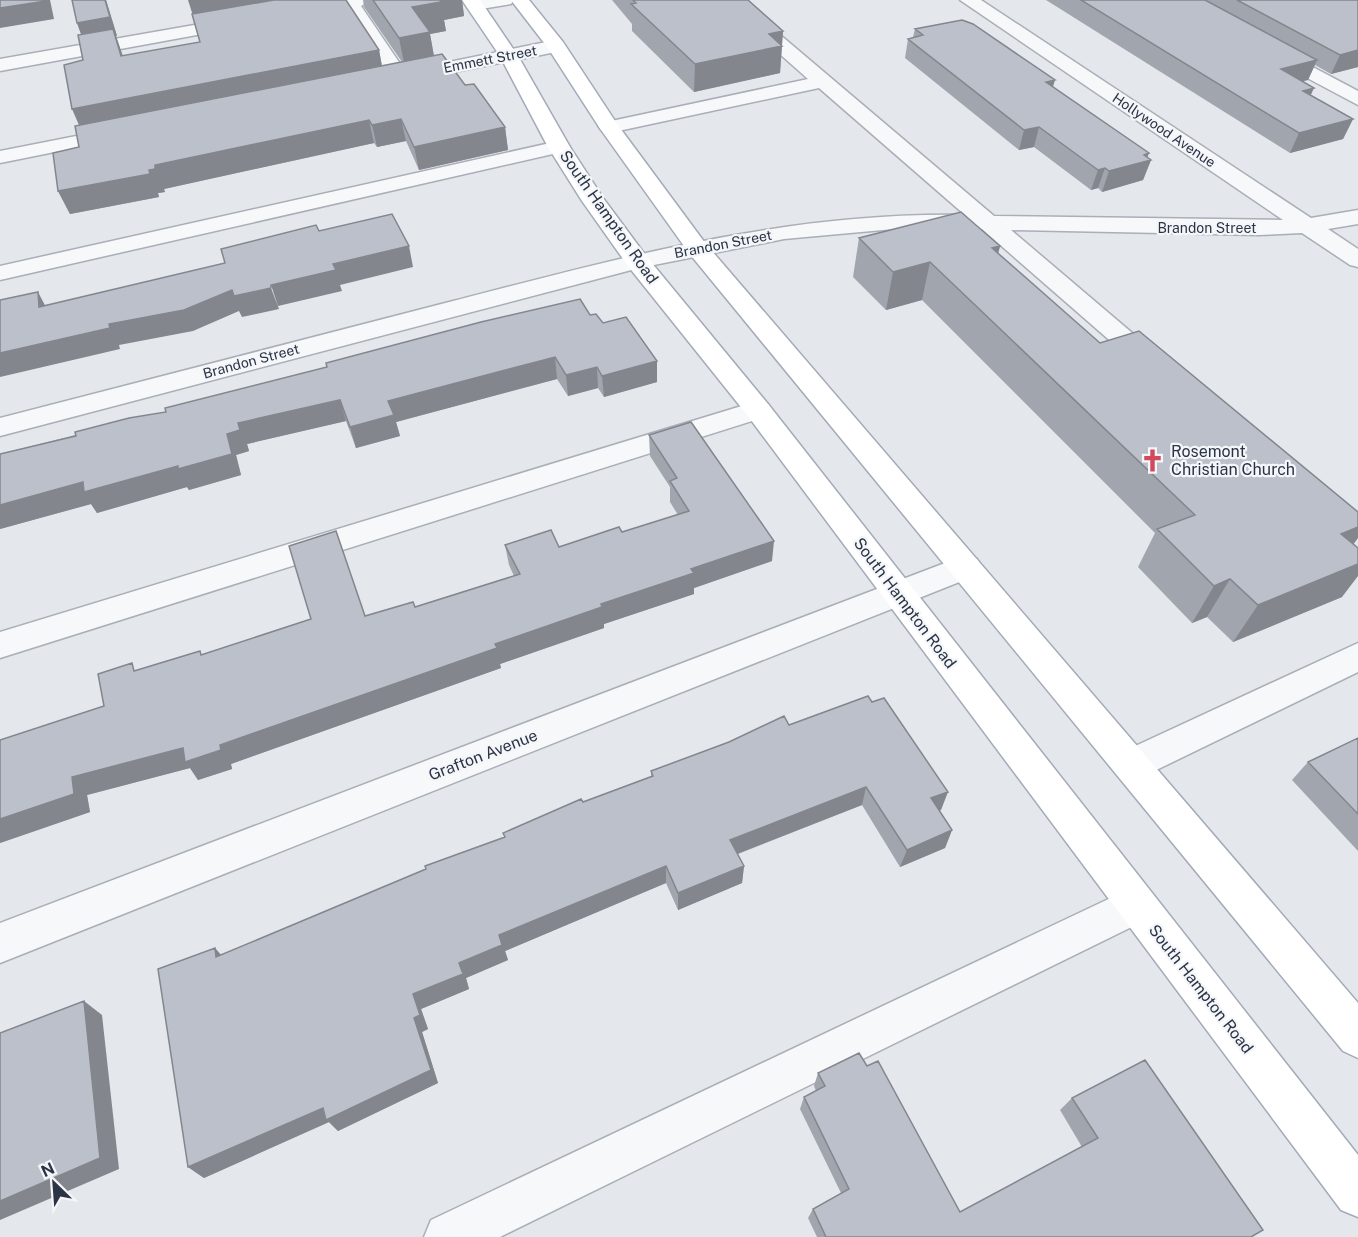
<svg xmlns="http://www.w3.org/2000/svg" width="1358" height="1237" font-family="'Public Sans',sans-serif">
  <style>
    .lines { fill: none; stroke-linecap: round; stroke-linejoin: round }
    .minor-casing { stroke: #a9aeb7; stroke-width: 3 }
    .major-casing { stroke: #a3abb8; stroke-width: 3 }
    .minor { fill: #f7f8fa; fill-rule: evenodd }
    .major { fill: #fff; fill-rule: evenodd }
    .wall { fill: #a1a5ae }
    .shaded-wall { fill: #83868d }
    .building { fill: #bbc0ca; stroke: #83868d; stroke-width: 1.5 }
    .labels { text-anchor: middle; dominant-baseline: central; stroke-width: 4.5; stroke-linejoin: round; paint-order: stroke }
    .far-street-label { font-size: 14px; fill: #2b3445; stroke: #f4f6f9 }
    .street-label { font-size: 16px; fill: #2b3445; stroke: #f4f6f9 }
    .poi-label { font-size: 16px; fill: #2b3445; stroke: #f4f6f9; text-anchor: start }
  </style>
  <rect width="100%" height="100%" fill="#e4e7ec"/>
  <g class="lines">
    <defs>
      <path id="minor" d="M334,0H372L361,6L405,71L556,40L565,46L556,52L399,83L392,81L345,9L303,16L294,11L297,7Z
        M474,0H514L511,4L475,10L466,5Z
        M719,0H739L994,216L1283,220L960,0H981L1311,218L1358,210V224L1328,229L1358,249V267L1350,265L1302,233L1259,235L1011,230L1164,360L1168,366L1164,372L1155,374L1146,372L982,229L905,228L784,239L639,268L0,436V418C151,379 302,340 453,301C624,257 786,212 965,215L819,88L609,133L602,131L599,127L602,123L808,79Z
        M240,17L246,18L249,22L246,26L0,71V59Z
        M1273,46L1358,91V105L1266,56L1264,52L1266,48Z
        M122,127L129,129L132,133L129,137L0,163V151Z
        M559,141L566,143L570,147L566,151L0,280V266Z
        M758,401L768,404L772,410L768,416L0,658V632Z
        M966,555L977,559L982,567L977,575L0,963V923Z
        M1358,643V672L1144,776L1131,781L1118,776L1113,765L1118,754Z
        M1136,886L1150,892L1156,905L1150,918L500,1237H424L431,1220Z"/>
      <path id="major" d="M462,0H480L518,56L570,147L603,198L646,256L768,404L1358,1155V1217L1341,1210L748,416L628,266L582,201L548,147L500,56Z
        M511,0H529L563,42L617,124L705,243L1358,1003V1058L1343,1051L689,253L599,127L548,48Z"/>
    </defs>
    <use href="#minor" class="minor-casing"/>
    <use href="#major" class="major-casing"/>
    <use href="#minor" class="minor"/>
    <use href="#major" class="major"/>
  </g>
  <path class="wall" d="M72,0H106L117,36H116L123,56L379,50L382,66L402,62L364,7L363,0H462L464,16L444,20L446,31L430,34L434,56L465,85L505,127L508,150L419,170L406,141L377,147L374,143L164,189L165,192L158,193L159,197L70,214L58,191L79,147V125L83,60L81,34L77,23Z
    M612,0H748L783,31L780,73L694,92L632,31V24Z
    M1046,0H1358V67L1331,74L1315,65L1308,80L1302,81L1311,95L1353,119L1343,139L1290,153Z
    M915,29L1053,87L1151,160L1143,180L1102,192L1098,188L1091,190L1034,147L1019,150L905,58L908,39L913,37Z
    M859,238L1000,246L998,254L1100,343L1354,544L1342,597L1233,642L1207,617L1192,623L1138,567L1155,533L922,300L886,310L853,277Z
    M590,315L603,323L657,382L604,397L598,388L568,396L557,379L396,422L400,436L356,448L346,421L247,444L249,451L236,455L241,475L189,490L187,487L97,513L91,504L0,529V454L166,412Z
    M649,435L772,561L694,588V594L604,624V628L500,664L501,668L231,764L232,769L198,780L190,768L87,795L90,812L0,843L104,706L137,670L366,616L415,607L514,576L509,565L505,545L559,547L622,532L678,515L670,502V487L650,456Z
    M789,725L941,810L939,811L952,830L945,848L900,867L862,805L738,854L744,866L742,883L678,910L666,883L505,951L508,960L466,978L469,989L421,1009L428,1029L422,1032L438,1083L338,1131L329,1122L204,1178L188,1167L215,948L221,955L504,838L583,802L651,776V771Z
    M1358,738V851L1292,780L1308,762Z
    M867,1066L960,1212L1082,1147L1060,1110L1072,1098L1251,1237H817L808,1218L813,1209L841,1193L800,1109L804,1097L816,1091L814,1086L818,1073Z"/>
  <path class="shaded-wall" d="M46,0H50L54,19L0,28V8Z
    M105,0H106L117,36H116L121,51L130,79L84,42L77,23Z
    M188,0H320L195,22Z
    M435,0H462L464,16L444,20L446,31L430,34L435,62L405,68L399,38L412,7Z
    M783,31L780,73L694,92L695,64L769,34Z
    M379,50L383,72L82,132L72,109Z
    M1358,50V67L1331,74L1340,55Z
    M1317,60L1308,80L1273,88L1281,69Z
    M1055,80L1049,100L1046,82Z
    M1314,88L1305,108L1303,91Z
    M401,119L406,141L377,147L372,125Z
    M1353,119L1343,139L1290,153L1299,133Z
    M369,120L374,143L164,189L165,192L158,193L159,197L70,214L58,191L149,170L155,165Z
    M505,127L508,150L419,170L414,147Z
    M1039,127L1034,147L1019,150L1024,130Z
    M1149,153L1146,161L1151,160L1143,180L1102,192L1109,171Z
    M1105,168L1098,188L1091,190L1098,170Z
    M409,246L413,267L340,285L342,291L278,306L271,285L333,264Z
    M1000,246L990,285L992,248Z
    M930,262L922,300L886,310L893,272Z
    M271,288L279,309L242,317L239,311L193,331L119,345L120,349L0,377V353L232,290Z
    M38,292L49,313L39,307Z
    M555,357L557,379L396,422L400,436L356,448L350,427L388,401Z
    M657,361V382L604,397L602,376Z
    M597,367L598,388L568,396L566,375Z
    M340,400L346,421L247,444L249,451L236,455L241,475L189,490L187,487L97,513L91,504L0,529V505L227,434L238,423Z
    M1358,527V538L1342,560L1341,534Z
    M774,541L772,561L694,588V594L604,624V628L500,664L501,668L231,764L232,769L198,780L190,768L87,795L90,812L0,843V819L72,777L183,748L220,745L495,644L691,569Z
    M1358,564V576L1342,597L1233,642L1258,605Z
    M1230,579L1207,617L1192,623L1214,586Z
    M866,787L862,805L729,857L730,840Z
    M948,792L941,810L924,816L931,798Z
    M952,830L945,848L900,867L907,850Z
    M666,866V883L505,951L508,960L466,978L469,989L421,1009L428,1029L422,1032L438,1083L338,1131L329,1122L204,1178L188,1167L414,1018L413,994L499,935Z
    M744,866L742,883L678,910V893Z
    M215,948L228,963L216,957Z
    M84,1001L102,1015L119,1169L0,1220V1201Z"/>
  <path class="building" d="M0,0H46V1L0,8Z
    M72,0H105L110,17L77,23Z
    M274,0H346L379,50L72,109L64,65L83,60L78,35L113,29L121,56L200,42L192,14Z
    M373,0H440L441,2L412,7L430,32L399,38Z
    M633,0H748L783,31L769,34L782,46L695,64L631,4L636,3Z
    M1081,0H1205L1317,60L1281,69L1314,88L1303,91L1353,119L1299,133Z
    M1237,0H1358V50L1340,55Z
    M962,20L973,24L1055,80L1046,82L1149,153L1144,155L1151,160L1109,171L1105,168L1098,170L1039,127L1024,130L908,39L923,35L915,29Z
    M442,54L465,85L474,84L505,127L414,147L401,119L372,125L369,120L155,165V169L149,170L150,174L58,191L53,153L79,147L75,126Z
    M961,212L1000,246L992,248L1100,343L1139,331L1358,512V527L1341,534L1358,548V564L1258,605L1230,579L1214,586L1157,529L1195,515L930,262L893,272L859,238Z
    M392,214L409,246L333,264L336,270L271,285V288L234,296L232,290L184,310L109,324L110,328L0,353V300L38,292L39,307L225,263L221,249L316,225L319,231Z
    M580,299L590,315L596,314L603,323L626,317L657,361L602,376L597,367L566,375L555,357L388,401L394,415L350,427L340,400L238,423L240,430L227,434L232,454L178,469V466L84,492L83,482L0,505V454L76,436L75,432L129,418L166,412L165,408L327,367L326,363L481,322Z
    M691,422L774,541L691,569L694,573L601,604L602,607L495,644L497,648L220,745L221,750L185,762L183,748L72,777L74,794L0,819V740L104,706L98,674L132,663L134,671L200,651L201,655L311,619L289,546L336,531L365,616L413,602L415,607L520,574L505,545L551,530L559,547L619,527L622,532L689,511L670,481L677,478L649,435Z
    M868,696L872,702L884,698L948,792L931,798L952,830L907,850L866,787L730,840L744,866L678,893L666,866L499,935L502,945L459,963L463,974L413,994L420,1015L414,1018L431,1070L326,1120L323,1108L188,1167L158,969L215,948L216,957L426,869L425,866L505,837L503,833L581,799L583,802L653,776L651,771L729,742L784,716L789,725Z
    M1358,738V814L1308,762Z
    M84,1001L100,1158L0,1201V1033Z
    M859,1053L867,1066L878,1061L960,1212L1098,1138L1072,1098L1145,1060L1263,1230L1251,1237H826L813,1209L849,1189L804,1097L825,1086L818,1073Z"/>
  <defs>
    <symbol id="church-bare" viewBox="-9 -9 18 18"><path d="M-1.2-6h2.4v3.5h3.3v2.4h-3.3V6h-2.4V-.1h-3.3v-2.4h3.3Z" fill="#d1495b" stroke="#f4f6f9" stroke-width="2.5" paint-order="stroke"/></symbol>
  </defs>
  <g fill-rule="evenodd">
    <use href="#church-bare" x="1136" y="444" width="33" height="33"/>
  </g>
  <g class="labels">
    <g class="far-street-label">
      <text transform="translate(490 59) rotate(-11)">Emmett Street</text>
      <text transform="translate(1164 130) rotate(34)">Hollywood Avenue</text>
      <text x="1207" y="228">Brandon Street</text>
      <text transform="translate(723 244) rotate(-11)">Brandon Street</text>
      <text transform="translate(251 361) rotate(-15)">Brandon Street</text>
    </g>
    <g class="street-label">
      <text transform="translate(609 217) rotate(55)">South Hampton Road</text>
      <text transform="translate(905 603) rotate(53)">South Hampton Road</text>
      <text transform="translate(483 755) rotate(-21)">Grafton Avenue</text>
      <text transform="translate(1201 989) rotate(52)">South Hampton Road</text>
    </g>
    <g class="poi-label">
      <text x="1171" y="451">Rosemont<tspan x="1171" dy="18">Christian Church</tspan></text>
    </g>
  </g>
  <g transform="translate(54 1183) rotate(335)" stroke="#f4f6f9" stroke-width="4.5" paint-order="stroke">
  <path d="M0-4.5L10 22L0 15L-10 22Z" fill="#2b3445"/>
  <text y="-9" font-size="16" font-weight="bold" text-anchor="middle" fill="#2b3445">N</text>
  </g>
</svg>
